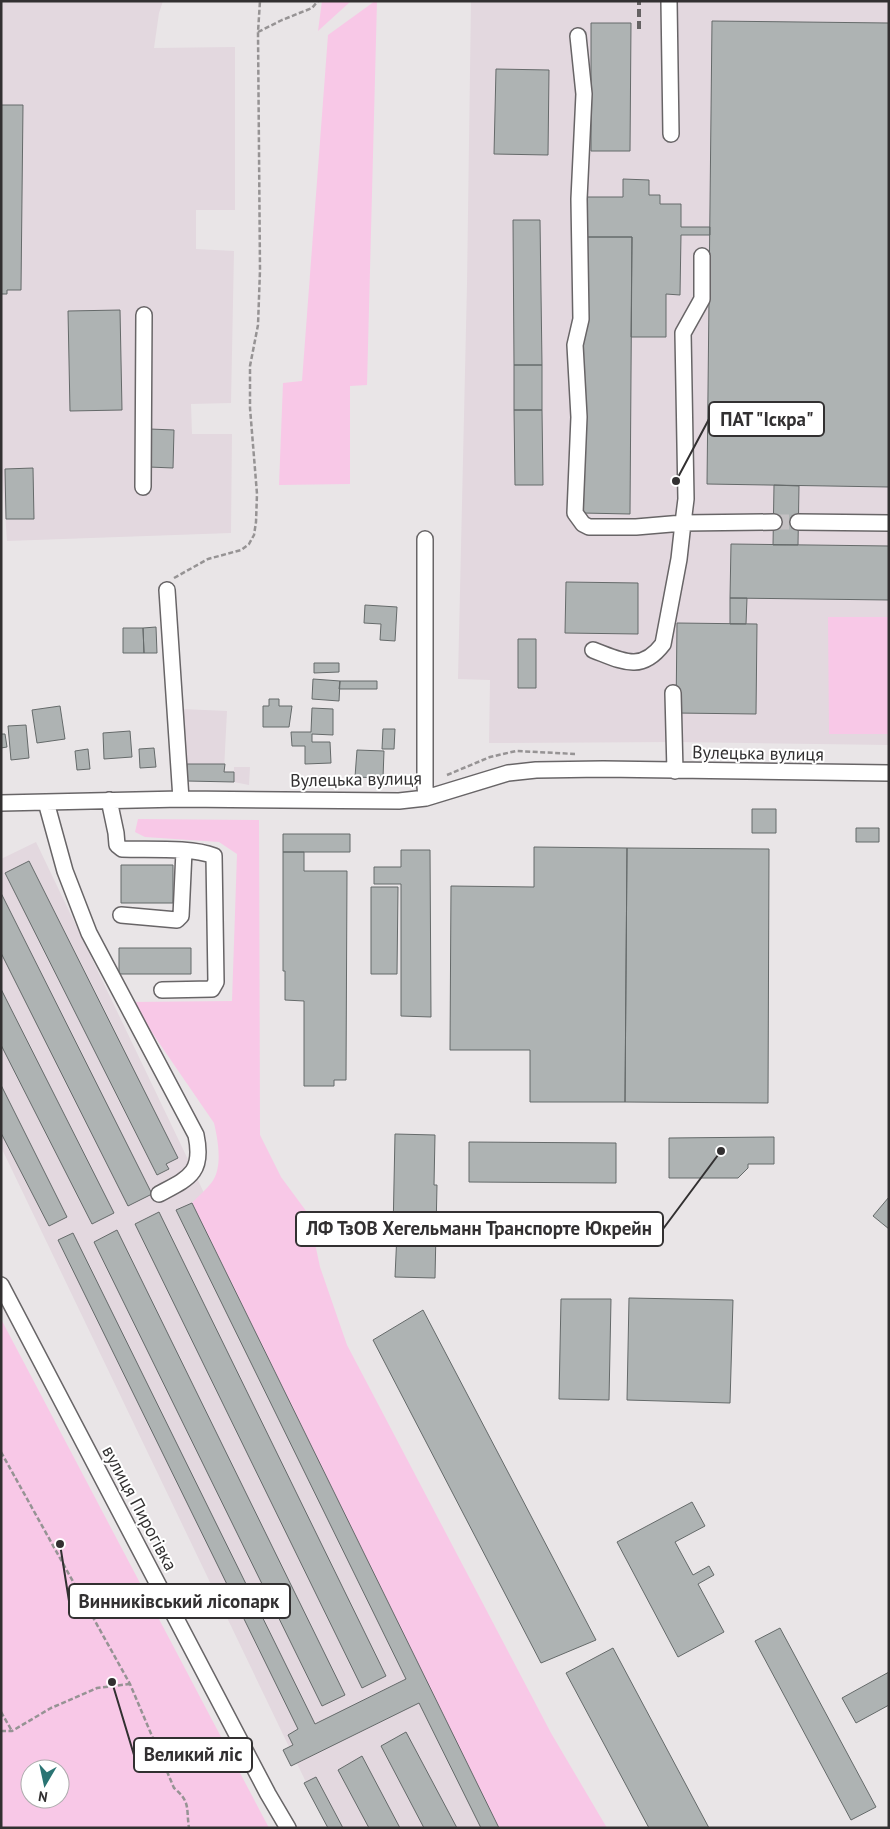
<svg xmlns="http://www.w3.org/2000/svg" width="890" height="1829" font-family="'PT Sans',sans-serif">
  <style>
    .built { fill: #e3d8df }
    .green { fill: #f8c8e7; fill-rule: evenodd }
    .building { fill: #aeb3b3; stroke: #656a6a }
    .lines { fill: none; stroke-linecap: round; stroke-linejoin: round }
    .minor-tunnel { stroke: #c4c1c3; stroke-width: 15; stroke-dasharray: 15 8; stroke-linecap: butt }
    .minor-casing { stroke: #686567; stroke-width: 18 }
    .path { stroke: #969394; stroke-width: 2.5; stroke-dasharray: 5 2.5; stroke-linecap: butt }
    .minor { stroke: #fff; stroke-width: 15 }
    .rail { stroke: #656263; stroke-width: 4; stroke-dasharray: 8 4; stroke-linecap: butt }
    .labels { text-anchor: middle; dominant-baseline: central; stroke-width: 4; stroke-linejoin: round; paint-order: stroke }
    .street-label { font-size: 18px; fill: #323031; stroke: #fff }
    .leader { fill: none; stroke: #323031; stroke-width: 2 }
    .callout-dot { fill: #323031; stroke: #fff; stroke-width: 2 }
    .callout { fill: #fff; stroke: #323031; stroke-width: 2 }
    .callout-label { font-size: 19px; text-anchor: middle; font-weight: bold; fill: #323031 }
  </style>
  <rect width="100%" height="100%" fill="#e9e5e7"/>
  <path class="built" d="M1,1H163L159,13L154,48L235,47V210H196V249L234,251L231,403L191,404L192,434H232L231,533L7,541L1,458Z
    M471,1H889V745L675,742L489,743L490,680L458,679L467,284Z
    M182,709L227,711L224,771L234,772V767H250L249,785L234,782L187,781V763Z
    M36,842L508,1828H328L1,1147V859Z"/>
  <path class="green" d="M322,1H351L318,31Z
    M375,1H377L367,385L350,386V484L279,485L283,383L302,381L328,35Z
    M828,617H889V734H829Z
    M138,819L259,820L260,1135L281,1177L309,1215L320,1267L347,1345L551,1733L607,1828H499L192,1203C198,1196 206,1190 212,1182C223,1167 218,1140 214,1123L131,1002L232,1001L237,854L219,842L145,837L135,832Z
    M1,1319L269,1828H1ZM30,1769H60V1799H30Z"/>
  <path class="building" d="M712,21L889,23V487L707,484Z
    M591,23H631L630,151H591Z
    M496,69L549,70L548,155L494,154Z
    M1,105H23L21,290H7V294H1Z
    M623,179L649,180V195H660V204H681V227H710V235H681L680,295L666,294V337H631L632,237H580V197H623Z
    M513,220H540L542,365H514Z
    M584,237H632L630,514L582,513Z
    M120,310L122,410L70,411L68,311Z
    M514,365H542V410H514Z
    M514,410H542L543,485H515Z
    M150,429L174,430L173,468L149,467Z
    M33,468L34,519H6L5,469Z
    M774,485L799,486L798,545H773Z
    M731,544L889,546V600L730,598Z
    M566,582L638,583V634L565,633Z
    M730,598H747L746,624H730Z
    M365,605L397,607L395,641L380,640L381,624L364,623Z
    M677,623L757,624L756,714L676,713Z
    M156,627L157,653H144L143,628Z
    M123,628H143L144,653H123Z
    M518,639H536V688H518Z
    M314,663H339V672L314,673Z
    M313,679L340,681L339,701L312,699Z
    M340,681H377V689H339Z
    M269,699H279V706H292L289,727H263V706H269Z
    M60,706L65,739L37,743L32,710Z
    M312,708L333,709V735L312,734V742H330L331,763L305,764V746H292L291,732H311Z
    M26,725L29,758L11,760L8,726Z
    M383,729H395L394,749H382Z
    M130,731L132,757L104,759L103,733Z
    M1,734H5L7,747L1,748Z
    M154,748L156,767L140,768L139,749Z
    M88,749L90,769L77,770L75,751Z
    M357,750L384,751L383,778L355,777Z
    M187,764H225L224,772H234V782L187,781Z
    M752,809H776V833H752Z
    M856,828H879V842H856Z
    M283,834H350V852H283Z
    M534,847L627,848L625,1102H530V1050H450L451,886L534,887Z
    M627,848L769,849L768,1103L625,1102Z
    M401,850H430L431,1017L401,1016V884H374V867H401Z
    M283,852H304V871H347L346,1080H334V1086H304V1001L285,1000V971H283Z
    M29,861L178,1158L166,1164L169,1169L157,1175L5,873Z
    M121,865H173V903H121Z
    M371,887H398L397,974H371Z
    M1,893L152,1194L128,1206L1,953Z
    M119,948H191V974H119Z
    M1,989L114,1213L92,1224L1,1045Z
    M1,1085L67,1217L49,1226L1,1133Z
    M395,1134L435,1135L434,1185H437L435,1278L395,1277L397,1233H393Z
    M774,1137V1164H748V1168L738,1178H669V1138Z
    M469,1142L616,1143V1183L469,1182Z
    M889,1197V1229L873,1216Z
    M192,1203L305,1433L499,1828H481L419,1703L291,1766L283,1750L293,1745L288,1735L298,1729L58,1240L73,1233L315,1724L406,1679L176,1210Z
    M159,1212L386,1676L362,1688L135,1224Z
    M117,1230L345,1695L322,1706L94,1242Z
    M629,1298L733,1300L730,1403L627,1400Z
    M561,1299H611L609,1400L559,1399Z
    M423,1310L596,1640L541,1663L373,1340Z
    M692,1502L705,1526L675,1542L693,1575L709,1566L714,1575L698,1584L724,1632L678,1657L617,1542Z
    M780,1628L876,1807L851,1820L755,1641Z
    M613,1648L709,1828H649L566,1673Z
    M889,1672V1705L856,1723L842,1698Z
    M406,1732L457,1828H424L381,1746Z
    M362,1756L400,1828H369L338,1770Z
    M316,1777L343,1828H328L304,1783Z"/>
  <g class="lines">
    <path class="minor-tunnel" d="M774,522H798"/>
    <defs>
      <path id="minor" d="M669,1L671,134
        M578,36L584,94L579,199L581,319L575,345L579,417L575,513L583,524L589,527H636L683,523L686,499L683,333L702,299V256
        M143,487L144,315
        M798,522L889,523
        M425,539V786L426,798
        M167,590L181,799
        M593,650C622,661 641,673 663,644L679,559L683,523L774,522
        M673,693L675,771
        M109,800L116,833L117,845L122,849C148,850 191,847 214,856L216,982L212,989L162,990
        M46,802L65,871L89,933L196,1135C204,1173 189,1178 159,1194
        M1,803L181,799L399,801L426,798L508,773L536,770L603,769L889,773
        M121,915L177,920L181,916L184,851
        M1,1285L268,1794L288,1828"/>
    </defs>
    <use href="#minor" class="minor-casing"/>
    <path class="path" d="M258,32L282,20L312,8L318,1
      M174,578L208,559L241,550L249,544L254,535L256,522L257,494L250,408V366L258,325L260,270L258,32L260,1
      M447,775L490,757L516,751L575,754
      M1,1452L130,1684L174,1788C191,1802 186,1809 189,1828
      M1,1712L12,1731
      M1,1731H12L51,1708L97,1688L130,1684"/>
    <use href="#minor" class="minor"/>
    <path class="rail" d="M639,29V1"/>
  </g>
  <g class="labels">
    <g class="street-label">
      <text transform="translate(758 753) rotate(1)">Вулецька вулиця</text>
      <text transform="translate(356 779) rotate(-1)">Вулецька вулиця</text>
      <text transform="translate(140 1508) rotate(62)">вулиця Пирогівка</text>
    </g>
  </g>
  <path class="leader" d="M676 481L709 419M721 1151L663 1229M60 1544L69 1601M112 1682L134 1755"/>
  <g class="callout-dot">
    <circle cx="676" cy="481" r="5"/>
    <circle cx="721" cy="1151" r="5"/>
    <circle cx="60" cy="1544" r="5"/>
    <circle cx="112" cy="1682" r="5"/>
  </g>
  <g class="callout">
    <rect x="709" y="402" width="115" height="34" rx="5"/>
    <rect x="296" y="1212" width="367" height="34" rx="5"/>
    <rect x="69" y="1584" width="221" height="34" rx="5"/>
    <rect x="134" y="1738" width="118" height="34" rx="5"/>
  </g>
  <g class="callout-label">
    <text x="767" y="426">ПАТ "Іскра"</text>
    <text x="479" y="1235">ЛФ ТзОВ Хегельманн Транспорте Юкрейн</text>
    <text x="179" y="1608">Винниківський лісопарк</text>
    <text x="193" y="1761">Великий ліс</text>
  </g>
  <rect width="890" height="1829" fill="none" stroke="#323031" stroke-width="5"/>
  <g transform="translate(45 1784) rotate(189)"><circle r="24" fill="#ffffff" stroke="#adacad"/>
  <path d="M0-4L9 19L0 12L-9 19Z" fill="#2a7473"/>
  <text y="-8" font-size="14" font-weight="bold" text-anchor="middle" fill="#323031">N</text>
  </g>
</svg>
